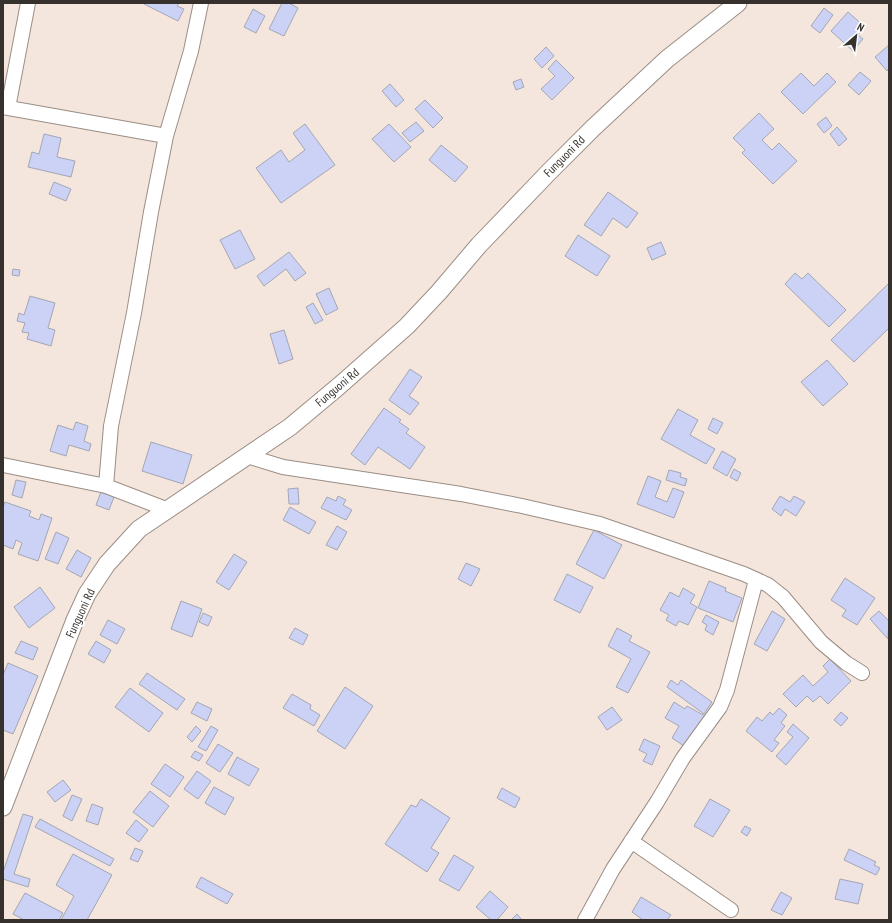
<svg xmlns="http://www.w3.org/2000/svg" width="892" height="923" font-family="'PT Sans Narrow',sans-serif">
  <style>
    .building { fill: #cbd2f5; stroke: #a4a6b4 }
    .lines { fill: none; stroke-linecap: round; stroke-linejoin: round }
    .minor-casing { stroke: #9b8e86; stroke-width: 16 }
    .tertiary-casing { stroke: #9b8e86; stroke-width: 19 }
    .minor { stroke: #fff; stroke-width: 14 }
    .tertiary { stroke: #fff; stroke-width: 17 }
    .labels { text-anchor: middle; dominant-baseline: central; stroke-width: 4; stroke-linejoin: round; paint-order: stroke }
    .street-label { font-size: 12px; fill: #36312d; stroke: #fff }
  </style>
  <rect width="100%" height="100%" fill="#f4e6dd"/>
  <path class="building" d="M145,3H179L177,6L184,9L178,21L144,4Z
    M282,3H289L298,8L284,36L269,29Z
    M824,8L833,15L820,33L811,26Z
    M253,9L265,16L256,33L244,27Z
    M848,12L865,27L858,35L863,39L853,51L831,31Z
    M889,45V68L887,71L875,57Z
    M546,47L554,56L542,68L534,59Z
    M556,60L574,78L552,100L541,89L555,76L548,69Z
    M860,72L871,81L859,95L848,85Z
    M801,73L814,86L827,73L836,82L803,114L781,92Z
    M521,79L524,87L516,90L513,82Z
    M390,84L404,100L396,107L382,91Z
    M425,100L443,118L433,128L415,109Z
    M759,113L774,129L762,140L772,150L779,143L797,161L773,184L742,153L745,150L733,138Z
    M826,117L832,126L824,133L817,124Z
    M416,122L424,131L410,142L402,133Z
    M305,124L335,165L281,203L256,168L281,150L289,162L305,150L293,133Z
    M389,124L411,147L394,162L372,139Z
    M837,127L847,139L839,146L830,134Z
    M44,134L61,138L57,157L75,161L71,177L28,167L32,152L39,154Z
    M441,145L468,167L455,182L429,160Z
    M54,182L71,189L66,201L49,194Z
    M608,192L638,213L627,228L613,218L601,236L584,225Z
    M240,230L255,259L235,269L220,240Z
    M578,235L610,256L597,276L565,256Z
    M661,242L666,254L652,260L647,248Z
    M289,252L306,273L295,281L286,269L264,286L257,276Z
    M13,269L20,270L19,276L12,275Z
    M795,273L802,279L808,273L846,310L829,327L785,284Z
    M889,283V328L854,362L831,340Z
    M329,288L338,309L326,315L316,294Z
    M30,296L55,303L48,328L55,330L51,346L27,339L29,333L22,332L25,323L17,321L19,313L24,315Z
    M313,303L323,320L315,324L306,307Z
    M284,330L293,359L279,364L270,334Z
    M827,360L848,384L823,406L801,382Z
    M410,369L422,377L409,396L419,403L410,415L389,400Z
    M384,408L401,420L399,422L409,429L406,433L425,447L410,469L378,447L365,465L351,454Z
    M678,409L698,420L690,435L715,449L706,464L661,439Z
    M713,418L723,423L717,434L708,429Z
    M76,422L88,426L84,441L91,444L89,451L69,445L66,456L50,451L58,425L73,430Z
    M151,442L192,455L183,484L142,471Z
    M722,451L736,459L727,476L713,468Z
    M734,469L741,473L737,481L730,477Z
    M669,470L681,473L680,477L687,479L685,486L666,480Z
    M648,476L661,481L655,497L667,502L673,488L684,492L674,518L637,504Z
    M16,480L26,482L22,498L12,495Z
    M298,488L299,504H289L288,489Z
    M101,492L114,497L109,510L96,505Z
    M338,496L346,500L343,505L352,510L346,520L321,508L327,497L336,501Z
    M780,496L790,502L794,496L805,502L796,516L785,509L781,516L772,509Z
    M5,502L31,511L29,516L39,520L41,514L52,518L38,561L18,554L22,543L16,540L13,549L3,545V507Z
    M290,507L316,522L309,534L283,520Z
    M337,526L347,532L337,550L326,545Z
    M594,530L622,545L604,579L576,564Z
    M56,532L69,538L58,564L45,559Z
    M77,550L91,558L81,577L66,569Z
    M234,554L247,562L229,590L216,582Z
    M466,563L480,569L471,586L458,579Z
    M567,574L593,587L580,613L554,600Z
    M845,578L875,598L857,625L842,616L846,610L831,600Z
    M709,581L726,588L725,591L742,598L733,622L698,608Z
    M40,587L55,608L29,628L14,607Z
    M683,588L695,595L690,603L697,607L688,625L679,621L676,626L666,620L669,615L660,610L670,592L679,597Z
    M181,601L202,609L192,637L171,629Z
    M772,611L785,619L767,651L754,644Z
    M879,611L889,621L888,639L870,619Z
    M203,613L212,617L208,626L199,622Z
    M706,615L719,622L713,635L705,630L707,625L702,622Z
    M108,620L125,629L117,644L100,635Z
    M295,628L308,635L303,645L289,638Z
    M617,628L632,636L629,641L650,652L628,693L616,687L631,659L608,646Z
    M21,641L38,648L33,660L15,653Z
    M96,641L111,650L104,663L88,654Z
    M830,659L851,681L828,704L820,696L813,702L807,696L796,707L783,694L803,675L813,686L828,672L823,666Z
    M8,663L38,676L13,734L3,730V675Z
    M147,673L185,699L177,710L139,684Z
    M671,680L678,685L681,680L712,702L704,714L667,687Z
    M345,687L373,706L345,749L317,731Z
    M130,688L163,713L149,732L115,707Z
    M292,694L311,705L310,709L320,715L314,726L283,708Z
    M197,702L212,709L207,721L191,713Z
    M674,702L685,709L687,706L707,717L696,737L691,734L684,746L672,738L679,726L665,718Z
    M612,707L622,720L607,730L598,717Z
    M779,708L787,715L781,723L785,726L774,740L779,743L772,752L746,731L757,717L762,721L770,712L773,715Z
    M841,712L848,718L841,726L834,720Z
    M793,724L809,738L786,765L776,756L793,737L787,732Z
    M196,726L201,731L192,742L187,737Z
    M211,726L218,730L206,751L198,747Z
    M644,739L660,746L652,765L643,761L647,754L639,750Z
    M218,744L233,753L220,772L206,763Z
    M195,751L203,755L199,761L191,757Z
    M237,757L259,769L249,786L228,774Z
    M165,764L184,777L170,797L151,784Z
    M197,771L211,781L198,799L184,789Z
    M63,780L71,790L55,802L47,792Z
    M214,787L234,798L225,815L205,803Z
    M502,788L520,798L515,808L497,798Z
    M150,791L169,806L153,827L133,812Z
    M72,795L82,799L72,821L63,816Z
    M421,799L450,818L431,848L439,853L427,872L385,844L411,805L416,807Z
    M710,799L730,810L713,837L694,826Z
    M92,804L103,808L98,825L86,821Z
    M23,814L33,817L14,874L30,879L28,887L3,879V872Z
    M40,819L114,859L110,866L35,827Z
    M136,820L148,830L139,842L126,833Z
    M745,826L751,829L747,836L741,832Z
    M135,848L143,851L138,862L130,859Z
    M849,849L876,862L874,865L880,868L876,875L844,860Z
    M73,854L112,875L87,920H61L74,896L56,885Z
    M454,855L474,867L459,891L439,880Z
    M201,877L233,894L227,904L196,887Z
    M840,879L863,884L858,904L835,899Z
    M490,891L508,907L497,920H491L476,907Z
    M781,892L792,898L782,915L771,910Z
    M25,893L63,913L59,920H24L13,914Z
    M641,897L671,915L667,920H643L632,912Z
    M517,914L522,920H511Z"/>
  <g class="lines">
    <defs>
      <path id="minor" d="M3,107L166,136
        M8,108L28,3
        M247,456L283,467L461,494L522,506L600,524L744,574L768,585L783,597L821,642L846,663L862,673
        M3,465L106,486L166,509
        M106,486L111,426L134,313L151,212L166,136L191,51L201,3
        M631,841L731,910
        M585,920L613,869L657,802L683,758L720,707L727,690L756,580"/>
      <path id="tertiary" d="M3,807L75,620L87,594L107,564L139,529L290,427L339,386L407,326L439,292L479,245L549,172L593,128L667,59L738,3"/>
    </defs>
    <use href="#minor" class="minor-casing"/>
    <use href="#tertiary" class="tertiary-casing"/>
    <use href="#minor" class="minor"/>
    <use href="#tertiary" class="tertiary"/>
  </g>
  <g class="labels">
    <g class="street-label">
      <text transform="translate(564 156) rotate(-45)">Funguoni Rd</text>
      <text transform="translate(337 387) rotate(-40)">Funguoni Rd</text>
      <text transform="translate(80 613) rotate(-65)">Funguoni Rd</text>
    </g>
  </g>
  <rect width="892" height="923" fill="none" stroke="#36312d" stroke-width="8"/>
  <g transform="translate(856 36) rotate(28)" stroke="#ffffff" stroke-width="3" paint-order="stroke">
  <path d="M0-3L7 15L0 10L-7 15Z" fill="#36312d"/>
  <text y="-6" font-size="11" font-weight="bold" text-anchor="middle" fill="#36312d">N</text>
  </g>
</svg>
